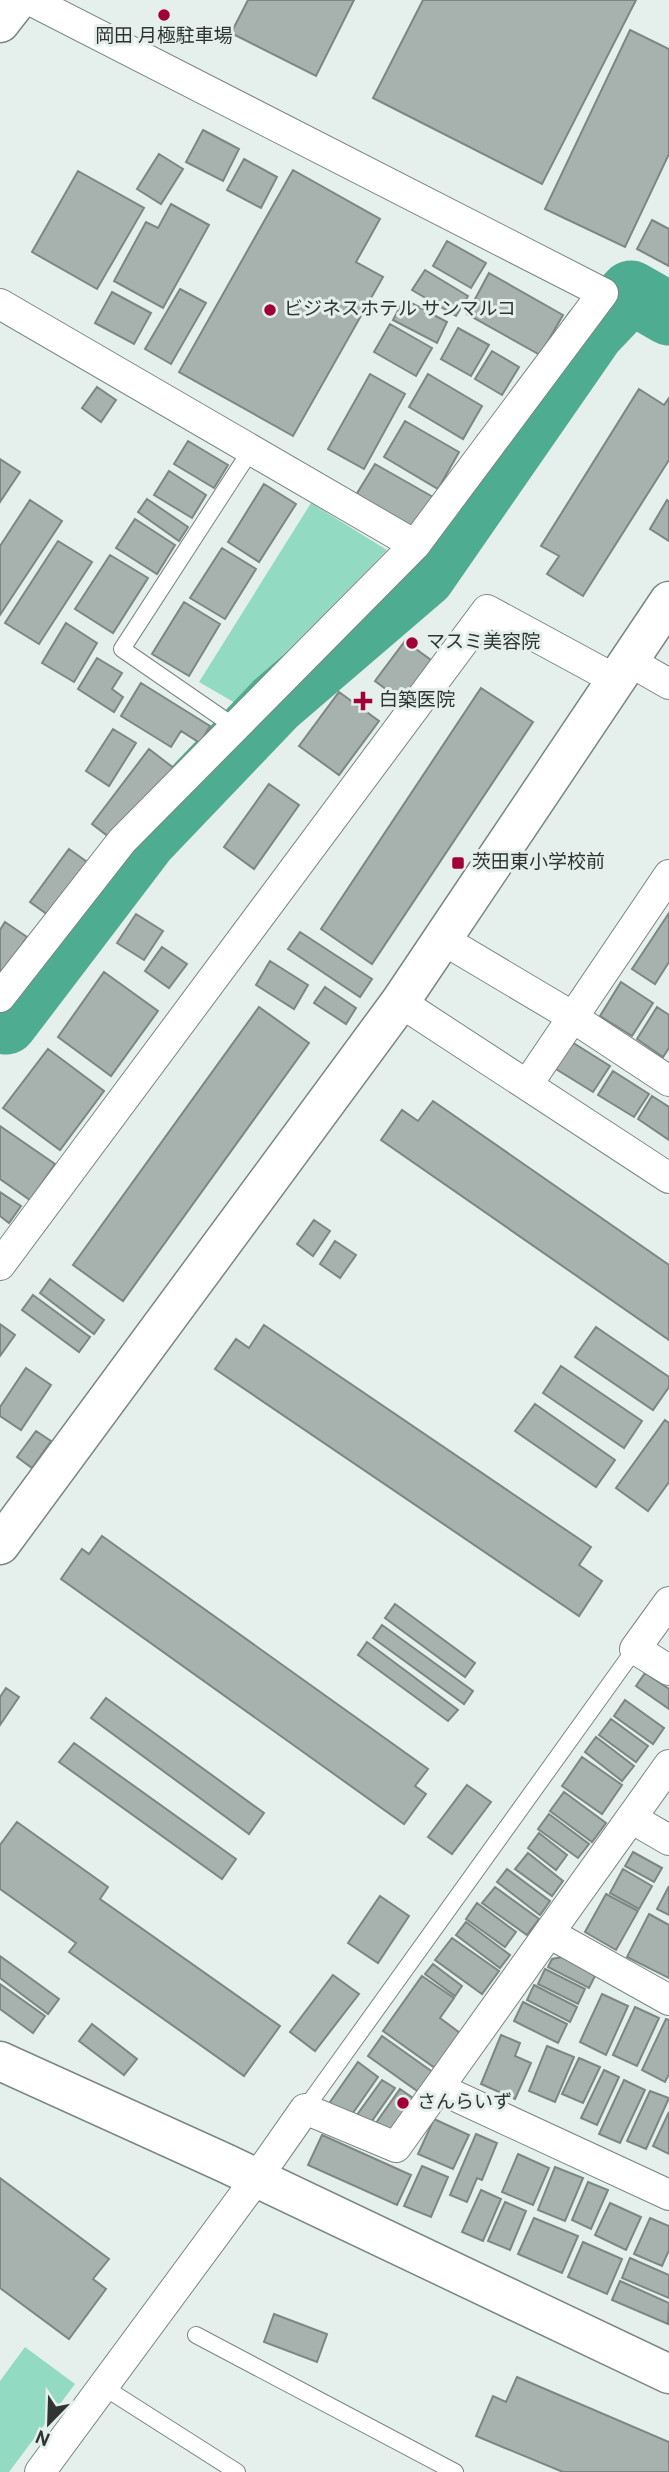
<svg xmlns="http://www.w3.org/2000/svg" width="669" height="2472" font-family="Overpass,'Noto Sans JP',sans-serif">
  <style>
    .green { fill: #93dac2 }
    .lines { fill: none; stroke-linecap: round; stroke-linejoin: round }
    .stream { stroke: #4eac90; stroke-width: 10 }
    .river { stroke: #4eac90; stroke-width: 63 }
    .building { fill: #a7b2ae; stroke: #7c8783; stroke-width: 2 }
    .lane-casing { stroke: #7b8681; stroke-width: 18 }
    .street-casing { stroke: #7b8681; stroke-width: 32 }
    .secondary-casing { stroke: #7b8681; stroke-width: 41 }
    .lane { stroke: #fff; stroke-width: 16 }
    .street { stroke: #fff; stroke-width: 30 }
    .secondary { stroke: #fff; stroke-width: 38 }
    .poi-dot { fill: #a00037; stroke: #e5f0ec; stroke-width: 2.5 }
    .labels { text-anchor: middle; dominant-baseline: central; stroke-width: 6; stroke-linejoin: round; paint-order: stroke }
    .poi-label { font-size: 19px; fill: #303533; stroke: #e5f0ec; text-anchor: start }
  </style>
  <rect width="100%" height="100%" fill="#e5f0ec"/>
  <path class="green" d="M311,503L387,550L237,704L199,682Z
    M25,2347L75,2384L9,2472H0V2381Z"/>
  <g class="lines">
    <path class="stream" d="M0,1023H6L0,1036"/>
    <path class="river" d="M6,1023L146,839L276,703L424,576L593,332L631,292L669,314"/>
  </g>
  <path class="building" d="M248,0H354L316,76L231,33Z
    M423,0H636L542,184L373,98Z
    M630,30L669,49V154L625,247L545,209Z
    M203,130L239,149L223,181L186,162Z
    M159,154L183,169L161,204L137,189Z
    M244,159L277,177L261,208L227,190Z
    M293,170L380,219L356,262L383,277L293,436L179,372Z
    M78,171L144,208L97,289L32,252Z
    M171,204L209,225L163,308L114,281L146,222L158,228Z
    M652,220L669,229V266L637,249Z
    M447,241L486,263L471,288L433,266Z
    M425,270L468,296L456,316L412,290Z
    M489,273L563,315L540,355L467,314Z
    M180,289L206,303L171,364L145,349Z
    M112,292L151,313L134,344L95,323Z
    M404,299L447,322L437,343L393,320Z
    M390,324L432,348L416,376L374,352Z
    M458,328L489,345L471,376L441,359Z
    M492,351L519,367L502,395L475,379Z
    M370,374L405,394L364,469L328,449Z
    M428,374L482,406L463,439L409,407Z
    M97,387L116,400L101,422L82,408Z
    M639,389L664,405L669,398V460L583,596L547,574L559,556L541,546Z
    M405,421L459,452L438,489L384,457Z
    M188,441L228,465L214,488L174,464Z
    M0,459L20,472L0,502Z
    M375,464L433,497L415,528L356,495Z
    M169,471L206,495L192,518L154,495Z
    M264,484L296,504L259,562L228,542Z
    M147,499L188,527L179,541L138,512Z
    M30,500L62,521L0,615V546Z
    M667,500L669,502V541L650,529Z
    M135,519L175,545L157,574L116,548Z
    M58,541L92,562L39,644L5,623Z
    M222,548L256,569L225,619L190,598Z
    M110,555L148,578L113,633L75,609Z
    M184,602L220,624L189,676L152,654Z
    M66,623L97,643L74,682L42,663Z
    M405,641L431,660L402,701L375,681Z
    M97,658L122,673L112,689L123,697L114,712L78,689Z
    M141,683L210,726L200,743L181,731L171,747L121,716Z
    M481,688L533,722L372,964L321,929Z
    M339,692L379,721L339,775L299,746Z
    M113,729L136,743L109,786L86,771Z
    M149,749L175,769L117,843L92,824Z
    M269,784L299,805L254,869L224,847Z
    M69,849L90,864L51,917L30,902Z
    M669,913V962L655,984L632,969Z
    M136,914L163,931L144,960L117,943Z
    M5,922L27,937L0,978V930Z
    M300,932L372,979L360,997L288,949Z
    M162,947L187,964L169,988L145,971Z
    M270,961L308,985L294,1009L256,985Z
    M104,972L158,1011L111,1076L58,1037Z
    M621,982L653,1003L632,1036L600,1016Z
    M325,987L356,1008L346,1024L314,1003Z
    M259,1007L309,1043L123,1301L73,1265Z
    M657,1007L669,1015V1048L663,1057L637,1039Z
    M567,1039L610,1066L593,1092L551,1066Z
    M48,1049L104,1091L60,1150L3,1108Z
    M613,1071L649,1094L634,1117L598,1095Z
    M652,1096L669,1107V1140L638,1119Z
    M433,1101L669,1265V1340L381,1140L402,1110L418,1121Z
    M0,1126L55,1164L30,1200L0,1179Z
    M0,1192L21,1206L9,1223L0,1216Z
    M314,1220L330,1231L313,1256L297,1244Z
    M335,1241L356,1255L340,1278L320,1264Z
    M50,1279L104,1320L94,1334L40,1293Z
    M33,1295L90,1337L79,1352L22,1310Z
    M0,1324L15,1335L0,1356Z
    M264,1325L591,1547L579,1565L602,1581L579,1616L215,1369L236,1339L249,1348Z
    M596,1327L669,1377V1387L653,1410L575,1357Z
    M561,1366L642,1421L624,1448L543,1393Z
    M26,1368L51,1385L21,1430L0,1416V1407Z
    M535,1404L615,1460L596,1487L515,1431Z
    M665,1420L669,1423V1482L648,1511L616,1488Z
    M36,1431L51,1441L32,1468L17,1457Z
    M102,1536L428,1769L415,1786L426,1794L404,1824L61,1579L82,1549L89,1554Z
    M395,1604L475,1663L465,1677L385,1618Z
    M382,1625L473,1691L464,1704L373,1638Z
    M367,1642L458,1710L448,1721L358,1655Z
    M645,1673L669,1689V1709L636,1686Z
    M6,1688L19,1697L0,1725V1697Z
    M106,1698L264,1813L249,1834L91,1718Z
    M625,1700L664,1728L653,1744L614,1716Z
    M611,1719L648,1746L636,1762L599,1735Z
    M596,1737L634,1766L622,1781L585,1752Z
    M74,1743L236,1859L222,1879L59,1762Z
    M582,1757L622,1785L602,1814L562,1786Z
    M467,1785L491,1802L452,1854L428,1837Z
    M564,1792L606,1823L592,1842L550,1811Z
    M549,1814L589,1844L578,1858L538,1829Z
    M17,1822L108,1887L100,1899L280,2026L244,2076L69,1952L76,1943L0,1889V1845Z
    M539,1833L567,1855L556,1870L528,1848Z
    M633,1852L662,1868L654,1882L625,1866Z
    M528,1853L563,1881L552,1896L515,1869Z
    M507,1869L550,1901L540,1915L497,1882Z
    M623,1869L652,1886L639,1909L610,1893Z
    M669,1886V1915L657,1909Z
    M495,1887L539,1919L527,1935L482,1903Z
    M606,1894L638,1911L616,1950L585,1932Z
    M380,1896L409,1916L378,1963L348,1943Z
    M477,1903L516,1932L505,1947L466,1919Z
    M649,1914L669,1925V1978L627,1957Z
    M466,1922L510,1955L500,1968L456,1935Z
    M452,1938L499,1971L482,1994L435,1960Z
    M0,1956L59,1999L48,2014L0,1978Z
    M562,1957L596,1974L589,1988L548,1967L552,1959Z
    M433,1964L462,1986L455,1996L425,1974Z
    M545,1969L585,1989L578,2004L538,1984Z
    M333,1975L359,1994L315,2051L290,2032Z
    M422,1976L454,1998L440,2018L460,2033L435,2068L383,2031Z
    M0,1984L45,2016L33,2033L0,2009Z
    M534,1985L577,2007L570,2022L527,2000Z
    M602,1994L628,2006L606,2055L580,2042Z
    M523,2002L567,2024L558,2043L514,2021Z
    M635,2007L659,2018L637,2066L613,2055Z
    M666,2019L669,2020V2074L665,2082L642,2070Z
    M92,2024L137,2059L124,2075L79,2041Z
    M501,2035L520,2043L515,2056L531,2063L515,2099L481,2084Z
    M382,2036L434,2073L420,2093L368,2056Z
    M547,2046L574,2057L555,2102L529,2091Z
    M579,2058L600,2067L583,2103L562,2094Z
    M358,2062L378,2077L348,2120L328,2105Z
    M604,2070L619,2077L597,2125L581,2118Z
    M382,2080L395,2088L367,2128L354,2119Z
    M624,2080L645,2090L620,2143L599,2134Z
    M400,2089L416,2100L393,2135L376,2123Z
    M650,2091L669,2098L646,2149L627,2141Z
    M669,2112V2154L653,2146Z
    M434,2119L469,2135L453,2169L418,2154Z
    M476,2134L497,2143L482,2180L477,2178L467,2202L450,2195Z
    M322,2135L411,2175L397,2205L308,2165Z
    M518,2154L549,2168L533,2205L502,2192Z
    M422,2166L448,2177L431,2217L404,2206Z
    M555,2167L583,2178L565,2221L538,2210Z
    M0,2178L109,2259L93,2279L106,2289L69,2339L0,2288Z
    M588,2182L608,2190L591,2229L572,2220Z
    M481,2190L501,2199L483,2241L462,2232Z
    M505,2202L526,2211L510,2250L488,2241Z
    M610,2203L641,2217L626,2250L595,2235Z
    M534,2218L578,2236L562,2273L518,2254Z
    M650,2218L669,2226V2250L662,2266L634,2254Z
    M583,2242L622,2259L607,2294L568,2277Z
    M630,2258L669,2275V2298L622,2278Z
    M620,2281L669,2303L668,2324L612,2300Z
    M274,2314L327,2334L317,2362L264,2342Z
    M517,2377L669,2442V2472H563L476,2436L493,2396L506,2402Z"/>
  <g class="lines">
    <defs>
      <path id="lane" d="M235,727L122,649L251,450
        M305,2109L635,1649
        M196,2335L455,2472
        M102,2386L237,2472"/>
      <path id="street" d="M0,304L415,545
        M629,661L669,684
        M442,939L563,1011L669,1081
        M0,997L122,841L415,545L603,293L30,0
        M400,1002L669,1178
        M527,1085L669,875
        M0,1265L487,610L616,680
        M669,1602L635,1649L669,1670
        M631,1818L669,1840
        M549,1933L669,2000
        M438,2088L669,2195
        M40,2472L256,2179L305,2109L396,2147L669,1765"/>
      <path id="secondary" d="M0,23L18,0
        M0,1545L400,1002L669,601
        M0,2061L225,2163L669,2374"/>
    </defs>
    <use href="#lane" class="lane-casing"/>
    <use href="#street" class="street-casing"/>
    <use href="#secondary" class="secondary-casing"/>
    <use href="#lane" class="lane"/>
    <use href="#street" class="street"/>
    <use href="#secondary" class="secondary"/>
  </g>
  <g class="poi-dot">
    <circle cx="164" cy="15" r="7"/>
    <circle cx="270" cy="310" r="7"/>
    <circle cx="412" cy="643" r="7"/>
    <path d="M359.5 690.5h7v7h7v7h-7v7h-7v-7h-7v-7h7z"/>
    <rect x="451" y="856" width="14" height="14" rx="3.5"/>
    <circle cx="403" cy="2103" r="7"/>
  </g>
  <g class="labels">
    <g class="poi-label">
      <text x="164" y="37" text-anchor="middle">岡田 月極駐車場</text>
      <text x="284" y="310">ビジネスホテル サンマルコ</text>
      <text x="426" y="643">マスミ美容院</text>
      <text x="379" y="701">白築医院</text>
      <text x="472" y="863">茨田東小学校前</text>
      <text x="417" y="2103">さんらいず</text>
    </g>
  </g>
  <g transform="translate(49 2423) rotate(203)" stroke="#e5f0ec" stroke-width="5" paint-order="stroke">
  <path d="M0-5L12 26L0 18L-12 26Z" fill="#303533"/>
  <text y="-10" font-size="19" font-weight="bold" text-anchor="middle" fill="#303533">N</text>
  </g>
</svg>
